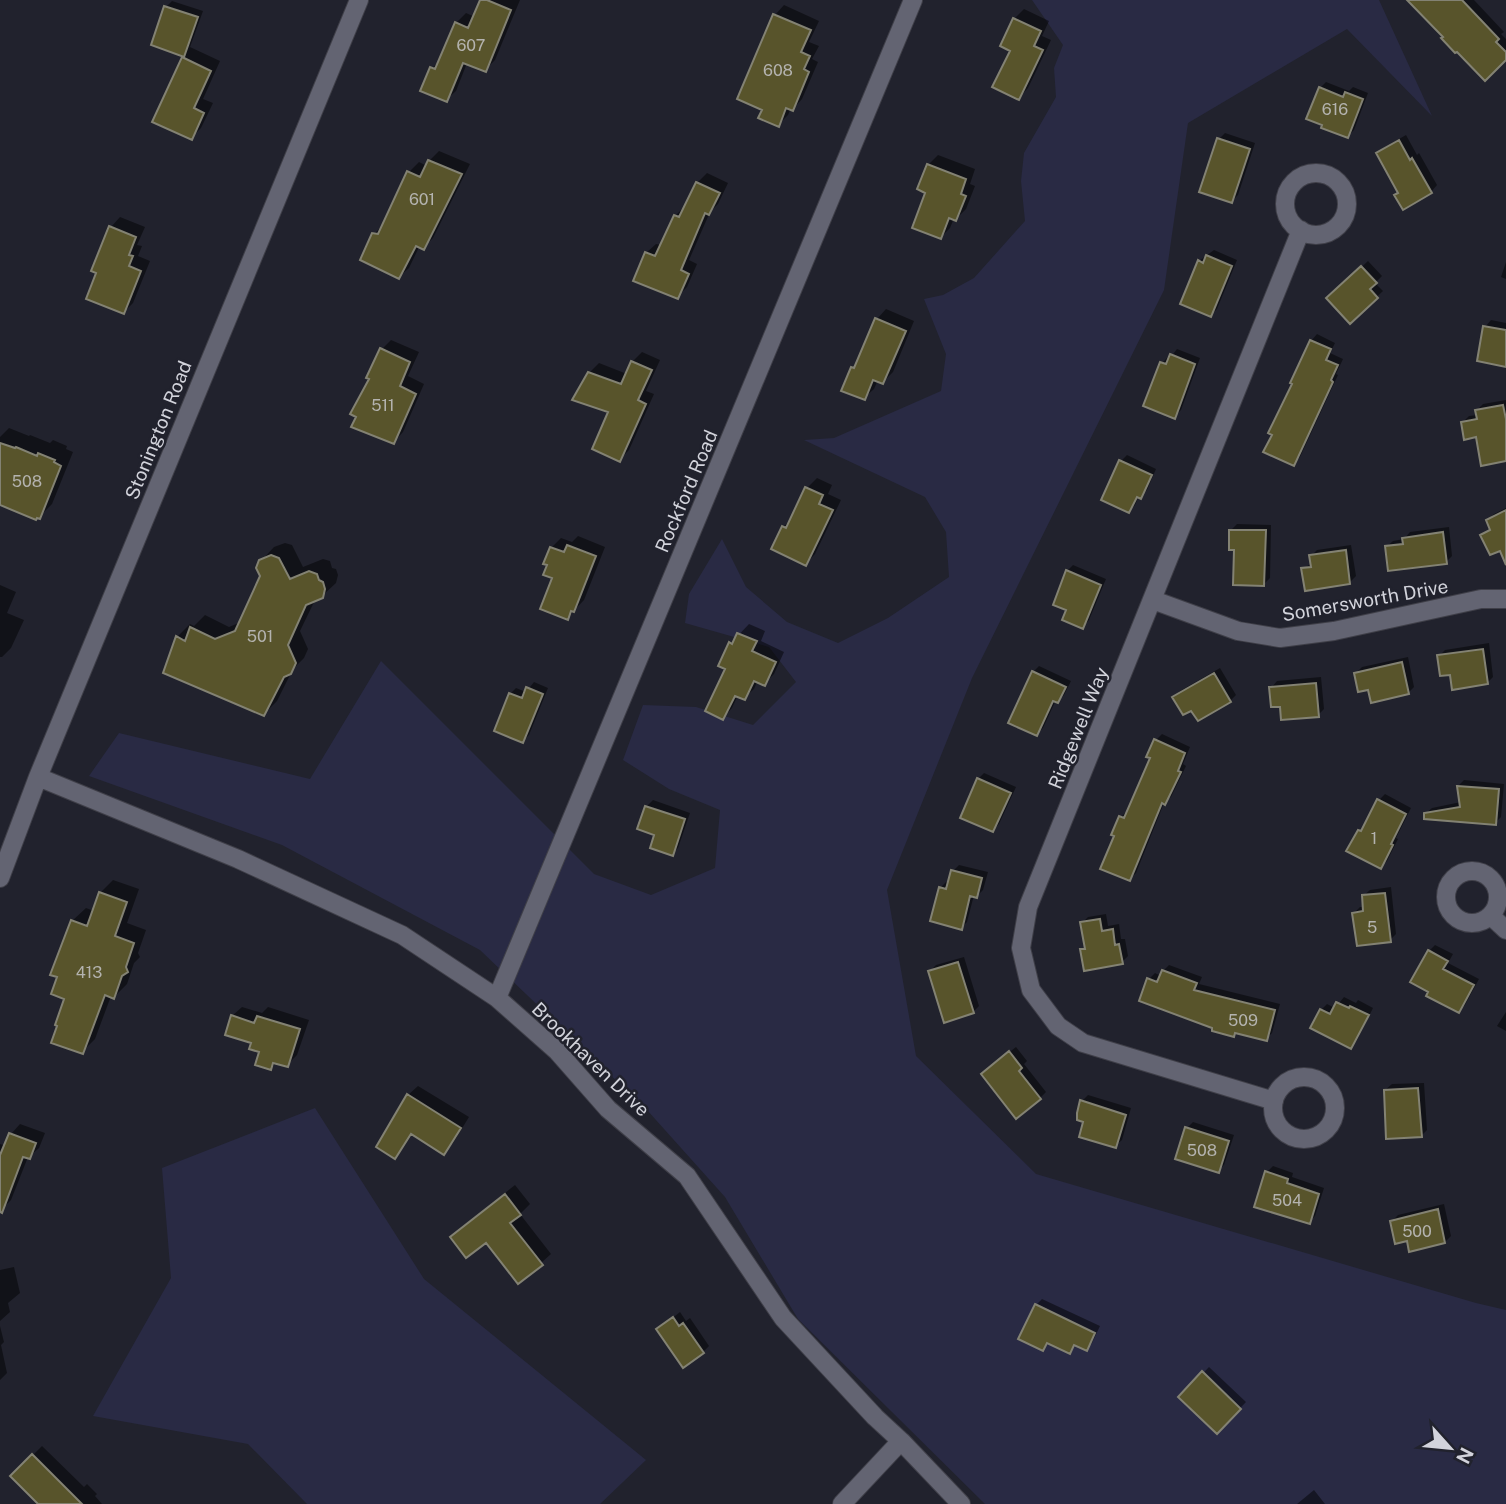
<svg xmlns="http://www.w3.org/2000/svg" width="1506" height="1504" font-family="'Public Sans',sans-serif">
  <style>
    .green { fill: #292a44 }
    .shadow { fill: #0007 }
    .building { fill: #58542b; stroke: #838273; stroke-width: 2 }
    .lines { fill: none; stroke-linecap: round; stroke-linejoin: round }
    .minor-casing { stroke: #3f3f48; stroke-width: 20 }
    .minor { stroke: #636472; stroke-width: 18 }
    .labels { text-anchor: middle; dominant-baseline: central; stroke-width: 5; stroke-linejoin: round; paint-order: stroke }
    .number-label { font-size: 16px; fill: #b4b3af }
    .street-label { font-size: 19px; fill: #d2d3db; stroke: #21222d }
  </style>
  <rect width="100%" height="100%" fill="#21222d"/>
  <path class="green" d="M1032,0H1379L1432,116L1347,29L1188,123L1164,290L972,678L887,890L916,1056L1036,1174L1476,1303L1506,1310V1504H985L798,1319L725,1197L647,1110L480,950L282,845L89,776L119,733L310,779L381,661L594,874L651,895L715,868L720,810L669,789L623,760L643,705L696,707L753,725L796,682L769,647L685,623L689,594L722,539L746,587L787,622L838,643L888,618L949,577L946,532L925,497L804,440L834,438L941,391L946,354L924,299L943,295L974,278L1025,221L1021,181L1024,153L1056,97L1054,68L1063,45Z
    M315,1108L424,1279L646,1460L600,1504H307L248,1444L93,1416L171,1278L162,1168Z"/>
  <path class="shadow" d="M482,0H520L495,60L485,70L467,63L456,91L446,100L432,68L442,59L456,23L466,13L475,17Z
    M1413,0H1474L1504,32L1501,34L1506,39V58L1445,37Z
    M172,1L203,11L190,47L220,61L203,99L213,103L201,128L191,138L183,58L186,55L153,44L166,7Z
    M784,5L819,21L809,42L819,46L812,59L818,62L802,99L793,109L791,108L788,115L778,125L765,109L775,15Z
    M1024,9L1049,21L1042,36L1051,40L1028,88L1019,98L1012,50L1014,19Z
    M1326,82L1349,91L1353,87L1368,93L1354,130L1348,136L1320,88Z
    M1225,133L1255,143L1238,195L1232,201L1219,139Z
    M1406,135L1417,155L1419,153L1437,185L1431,192H1400L1378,153L1385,147Z
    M439,151L470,164L433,238L424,247L420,245L409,268L399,277L374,234L384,224L409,172L419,162L427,166L429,161Z
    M938,155L975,169L970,184L975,186L966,209L956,219L954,218L950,228L941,237L928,192V165Z
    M707,173L728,183L718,204L710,212L689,260L697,264L687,287L677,297L646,253L656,244L661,245L675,216L685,206L697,183Z
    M120,217L145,227L137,245L142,246L138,256L150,261L133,303L124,312L111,227Z
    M1214,250L1237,260L1217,309L1211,315L1199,261Z
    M1368,261L1382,276L1375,283L1383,291L1351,321L1329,298Z
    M1506,262V279L1501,277Z
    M886,309L914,321L893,372L883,382L878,380L874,389L864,398L853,368L858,363L877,319Z
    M1491,320L1506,323V365L1485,327Z
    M1317,334L1335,343L1330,353L1343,359L1336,374L1338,375L1300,457L1293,464L1292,382L1311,341Z
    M391,340L419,352L408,376L424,384L403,432L394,442L371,378L381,350Z
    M1177,349L1200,358L1181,410L1174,417L1162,363L1168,357L1170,358Z
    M642,352L660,360L646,391L654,394L629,450L620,459L611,411L589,373L599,363L627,374L632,362Z
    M1506,400V460L1463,422L1469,416L1478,415L1477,410L1483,404Z
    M9,428L29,436L30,435L50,443L53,440L67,446L66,449L73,452L52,504L39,517L0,503V437Z
    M1127,455L1156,469L1147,490L1139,496L1135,505L1129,511L1121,461Z
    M817,478L832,485L828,494L841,500L815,554L806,564L783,527L792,519L807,488Z
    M1506,508V546L1482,535L1491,528L1488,520L1494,514Z
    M1237,524L1271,525L1270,578L1264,584L1231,530Z
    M1449,527L1452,556L1446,562L1386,547L1393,541L1404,539L1410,532Z
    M578,536L605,547L584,600L567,618L554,577L551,548L561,538L572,542Z
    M285,543L292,545L303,567L323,559L330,561L332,568L336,569L338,575L336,583L322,596L315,600L300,631L308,649L304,658L293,669L277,701L264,714L177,637L190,624L194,626L205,615L229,627L241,622L262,576L261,561L274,547Z
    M1351,545L1356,576L1349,583L1303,569L1312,563L1311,556L1317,550Z
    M1073,565L1106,579L1089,620L1083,627L1067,571Z
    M0,585L16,592L7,613L24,620L11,648L2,657H0Z
    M749,624L765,631L761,641L784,652L774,674L764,684L758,680L754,689L744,698L738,695L732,708L723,718L731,643Z
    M1489,643L1493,677L1487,683L1451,673L1439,656L1445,650Z
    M1408,657L1414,687L1408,693L1369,688L1355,674L1362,667Z
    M1039,666L1071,681L1064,695L1058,701L1056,700L1043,728L1037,734L1033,672Z
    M1220,668L1236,695L1230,701L1192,708L1174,697L1180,691Z
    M1321,677L1324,709L1318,715L1282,705L1271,688L1277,681Z
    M534,682L548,688L529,735L523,741L510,694L516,688L526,692Z
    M1162,734L1190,747L1183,764L1186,766L1171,797L1164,803L1136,873L1130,879L1116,835L1121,817L1127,811H1128L1152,757L1156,740Z
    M984,773L1016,787L999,824L993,830L978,779Z
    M1464,780L1504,784L1501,817L1495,823L1425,814L1432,808L1461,802L1458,786Z
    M1385,794L1411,808L1396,838L1398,839L1387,861L1380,867L1359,831L1366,825L1379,800Z
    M653,800L690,813L678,848L672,854L656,834L639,828L647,806Z
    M959,865L988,872L983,890L977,896L974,895L967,922L961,928L940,888L946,882L949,883L953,871Z
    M113,880L139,889L127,923L146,930L138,953L140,957L134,963L127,984L114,997L111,996L95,1039L82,1052L66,998L72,921L86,908L94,911L100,893Z
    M1391,887L1396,934L1390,940L1354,913L1360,907H1365L1363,896L1370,890Z
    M1106,914L1108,926L1119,924L1121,939H1125L1128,956L1122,962L1082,950L1086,946L1082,923L1088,917Z
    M1435,945L1453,954L1448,963L1479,979L1465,1005L1459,1011L1429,951Z
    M964,957L979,1006L973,1012L930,971L936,965Z
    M1169,965L1202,977L1199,984L1280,1004L1272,1033L1266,1039L1214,1027L1149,979L1155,973L1161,976L1163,971Z
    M1344,997L1356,1003L1358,1000L1373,1008L1357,1040L1351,1047L1321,1010L1327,1004L1335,1008Z
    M242,1007L262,1013L268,1007L309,1020L297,1055L287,1065L277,1062L271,1068L261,1051L232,1016Z
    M1506,1012V1031L1497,1026Z
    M1016,1047L1027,1061L1024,1064L1046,1092L1040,1098L989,1068Z
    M1424,1083L1427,1130L1421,1136L1385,1090L1392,1084Z
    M418,1086L469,1117L453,1143L444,1152L413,1133L404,1147L395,1156L408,1095Z
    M1088,1095L1131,1108L1122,1140L1115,1146L1085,1121L1077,1118L1082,1101Z
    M1193,1122L1234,1135L1224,1165L1218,1171L1187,1128Z
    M20,1124L45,1133L39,1148L29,1157H28L11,1200L1,1210H0V1144L6,1146L11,1134Z
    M1273,1166L1293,1173L1292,1177L1324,1188L1315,1216L1309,1222L1267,1172Z
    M515,1185L530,1204L520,1214L551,1254L541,1263L486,1240L452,1237L462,1227Z
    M1444,1204L1451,1236L1445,1242L1408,1239L1392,1221L1398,1215Z
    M14,1267L20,1293L8,1303L10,1312L0,1321V1270Z
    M1042,1299L1100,1326L1092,1343L1086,1349L1075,1345L1069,1351L1050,1342L1043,1349L1036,1305Z
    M680,1312L686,1321L690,1318L709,1346L703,1352L659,1329Z
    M0,1326L4,1342L1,1345L7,1373L0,1380Z
    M1209,1367L1246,1402L1217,1432L1180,1397Z
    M42,1446L84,1487L87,1484L97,1494L95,1496L102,1504H40L12,1476Z
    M1314,1490L1325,1504H1297Z"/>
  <path class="building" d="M480,0H487L511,10L486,72L463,63L447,102L420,91L430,67L435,69L455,22L468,28Z
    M1407,0H1462L1499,39L1496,42L1506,52V60L1485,81L1457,52L1455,53L1441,38L1443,37Z
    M164,6L198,17L184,57L151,45Z
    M773,14L811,30L801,52L810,56L804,69L809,72L793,111L786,108L779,127L758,118L762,110L737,99Z
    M1013,18L1041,31L1034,46L1043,50L1019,100L992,87L1010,51L1000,46Z
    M182,57L211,71L194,108L204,113L192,140L152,122Z
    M1319,87L1343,97L1345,92L1363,99L1348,138L1321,128L1322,125L1306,119Z
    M1217,138L1250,149L1232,203L1199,192Z
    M1399,140L1410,160L1412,158L1432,193L1403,210L1394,195L1398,193L1376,153Z
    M428,160L462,174L424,250L416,246L399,279L360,260L372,233L378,234L407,171L420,177Z
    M927,164L966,179L961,194L966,196L956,221L949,218L941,239L912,228L925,193L917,189Z
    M696,182L720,193L709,215L705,213L681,270L689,274L678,299L633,281L645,252L655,256L674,215L679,217Z
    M109,226L136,237L129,255L133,256L129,266L141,271L124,314L86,299L96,273L91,271Z
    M1206,255L1232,266L1211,317L1180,304L1198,260L1203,263Z
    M1361,266L1377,283L1370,289L1378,298L1350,324L1326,298Z
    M875,318L906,331L883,384L873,380L865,400L841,391L851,367L854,368Z
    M1483,326L1506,330V367L1477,361Z
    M1310,340L1331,349L1326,360L1338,365L1331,380L1333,382L1294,466L1263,452L1272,435L1268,433L1292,384L1290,383Z
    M380,348L410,362L400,386L416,394L394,444L351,427L356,417L350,414L369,379L366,378Z
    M1170,354L1195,364L1175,419L1143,406L1160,362L1166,364Z
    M631,361L652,370L638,400L646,404L620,462L592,449L608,412L572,400L588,372L621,384Z
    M1503,405L1506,419V461L1481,466L1476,437L1464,440L1461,422L1477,419L1475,410Z
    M0,443L15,448L16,447L37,456L38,453L55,460L54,462L61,466L40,519L37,518L36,520L0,505Z
    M1119,460L1152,475L1141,499L1137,497L1129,513L1101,500Z
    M805,487L823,495L819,504L833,510L806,566L771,549L782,526L786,528Z
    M1506,510V565L1500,551L1490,555L1480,535L1490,530L1486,520Z
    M1229,530H1266L1264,586L1233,585L1234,550H1229Z
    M1443,532L1447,564L1388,571L1385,546L1403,544L1402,538Z
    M567,545L596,556L574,612L571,611L568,620L540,609L552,578L543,575L547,565L543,564L550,547L564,552Z
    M1346,550L1350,584L1305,591L1301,568L1311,567L1309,555Z
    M271,555L279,558L290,579L309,571L317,574L319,580L323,582L325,589L323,598L306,605L288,645L296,663L291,674L284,677L264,716L163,673L176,636L185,641L190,627L215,639L235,631L260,576L256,568L259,560Z
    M1066,570L1101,585L1083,629L1062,620L1066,610L1053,605Z
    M737,633L757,641L752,651L776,662L765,686L754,681L745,700L735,696L723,720L705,711L725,669L718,666L729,642L732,644Z
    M1483,649L1488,684L1452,690L1450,675L1440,676L1437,655Z
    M1402,662L1409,694L1371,703L1368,690L1358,692L1354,673Z
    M1032,671L1066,687L1058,703L1053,701L1037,736L1008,723Z
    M1214,673L1231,702L1198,721L1191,711L1183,715L1172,697Z
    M1316,683L1319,717L1281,720L1280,707H1271L1269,687Z
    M526,687L543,694L523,743L494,731L509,693L522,698Z
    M1154,739L1185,753L1178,771L1181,772L1165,805L1162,803L1130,881L1100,869L1114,836L1111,835L1119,816L1124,818L1150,758L1146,757Z
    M977,778L1011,793L993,832L960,818Z
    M1457,786L1499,789L1496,825L1424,819V813L1460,807Z
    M1377,799L1406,814L1391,844L1393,845L1381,869L1346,851L1358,830L1361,831Z
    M645,806L685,819L673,856L650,848L654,835L637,829Z
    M951,870L982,878L977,898L970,896L962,930L930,921L939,887L946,889Z
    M99,892L127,902L115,936L134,943L126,967L128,972L122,976L114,999L105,995L83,1054L51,1043L57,1026L55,1025L64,999L51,994L57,977L50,975L71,920L87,926Z
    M1385,893L1391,942L1357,946L1352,913L1363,911L1362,895Z
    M1100,919L1102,931L1113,929L1115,945L1119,944L1123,964L1084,971L1080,949H1085L1080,922Z
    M1428,950L1448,961L1443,969L1474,985L1459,1013L1426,996L1428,992L1410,982Z
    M958,962L974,1013L944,1023L928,971Z
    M1162,970L1197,983L1194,990L1275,1010L1267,1041L1235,1033L1234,1037L1212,1031V1028L1139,1001L1147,978L1157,982Z
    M1336,1002L1349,1008L1350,1006L1369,1015L1351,1049L1310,1028L1320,1009L1330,1014Z
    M231,1015L254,1023L257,1016L300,1029L288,1067L273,1063L271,1070L255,1065L259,1052L249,1049L251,1043L225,1035Z
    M1009,1051L1022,1068L1019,1071L1041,1099L1016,1119L981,1074Z
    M1418,1088L1422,1137L1386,1139L1384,1090Z
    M407,1094L461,1128L444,1155L411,1134L395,1159L376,1147Z
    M1080,1100L1126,1115L1116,1148L1079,1137L1083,1122L1077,1120V1113Z
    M1185,1127L1229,1141L1219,1173L1175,1159Z
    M9,1133L36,1143L30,1159L23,1157L2,1213L0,1212V1155Z
    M1265,1171L1288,1179L1287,1183L1319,1194L1310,1224L1254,1207Z
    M505,1194L521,1215L510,1223L543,1265L518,1284L486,1243L466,1258L450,1237Z
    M1438,1209L1445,1243L1409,1252L1407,1241L1395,1244L1390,1221Z
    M1035,1304L1095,1333L1087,1351L1074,1345L1070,1354L1047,1343L1043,1351L1018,1339Z
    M673,1317L679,1326L683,1323L704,1353L683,1368L656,1329Z
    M1202,1371L1241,1409L1217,1434L1178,1397Z
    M32,1454L82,1504H38L10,1476Z"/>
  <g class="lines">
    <defs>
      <path id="minor" d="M1285 204a31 31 0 1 1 62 0a31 31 0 1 1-62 0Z
        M1153,600L1238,631L1280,638L1334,631L1481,599H1506
        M38,777L238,859L402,935L497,998L557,1051L608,1109L687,1176L783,1318L875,1417L901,1441L961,1504
        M1446 897a26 26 0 1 1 52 0a26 26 0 1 1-52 0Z
        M0,878L38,777L359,0
        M1491,916L1506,930
        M497,998L913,0
        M1273 1108a31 31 0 1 1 62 0a31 31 0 1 1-62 0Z
        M1274,1101L1083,1043L1058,1026L1031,990L1021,948L1028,907L1301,230
        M842,1504L901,1441"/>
    </defs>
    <use href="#minor" class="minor-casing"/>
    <use href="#minor" class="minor"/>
  </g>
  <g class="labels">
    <g class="number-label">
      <text x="471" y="45">607</text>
      <text x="778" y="70">608</text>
      <text x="1335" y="109">616</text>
      <text x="422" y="199">601</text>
      <text x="383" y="405">511</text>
      <text x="27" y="481">508</text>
      <text x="260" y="636">501</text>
      <text x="1374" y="838">1</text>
      <text x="1372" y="927">5</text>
      <text x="89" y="972">413</text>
      <text x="1243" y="1020">509</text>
      <text x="1202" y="1150">508</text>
      <text x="1287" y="1200">504</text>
      <text x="1417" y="1231">500</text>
    </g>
    <g class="street-label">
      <text transform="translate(158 430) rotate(-68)">Stonington Road</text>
      <text transform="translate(686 491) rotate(-67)">Rockford Road</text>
      <text transform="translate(1365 600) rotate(-10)">Somersworth Drive</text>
      <text transform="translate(1078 728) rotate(-68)">Ridgewell Way</text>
      <text transform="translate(591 1059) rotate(44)">Brookhaven Drive</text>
    </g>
  </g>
  <g transform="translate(1450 1448) rotate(117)" stroke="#21222d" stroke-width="5" paint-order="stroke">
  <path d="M0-5L12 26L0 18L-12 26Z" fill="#d2d3db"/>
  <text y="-10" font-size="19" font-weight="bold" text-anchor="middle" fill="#d2d3db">N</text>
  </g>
</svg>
